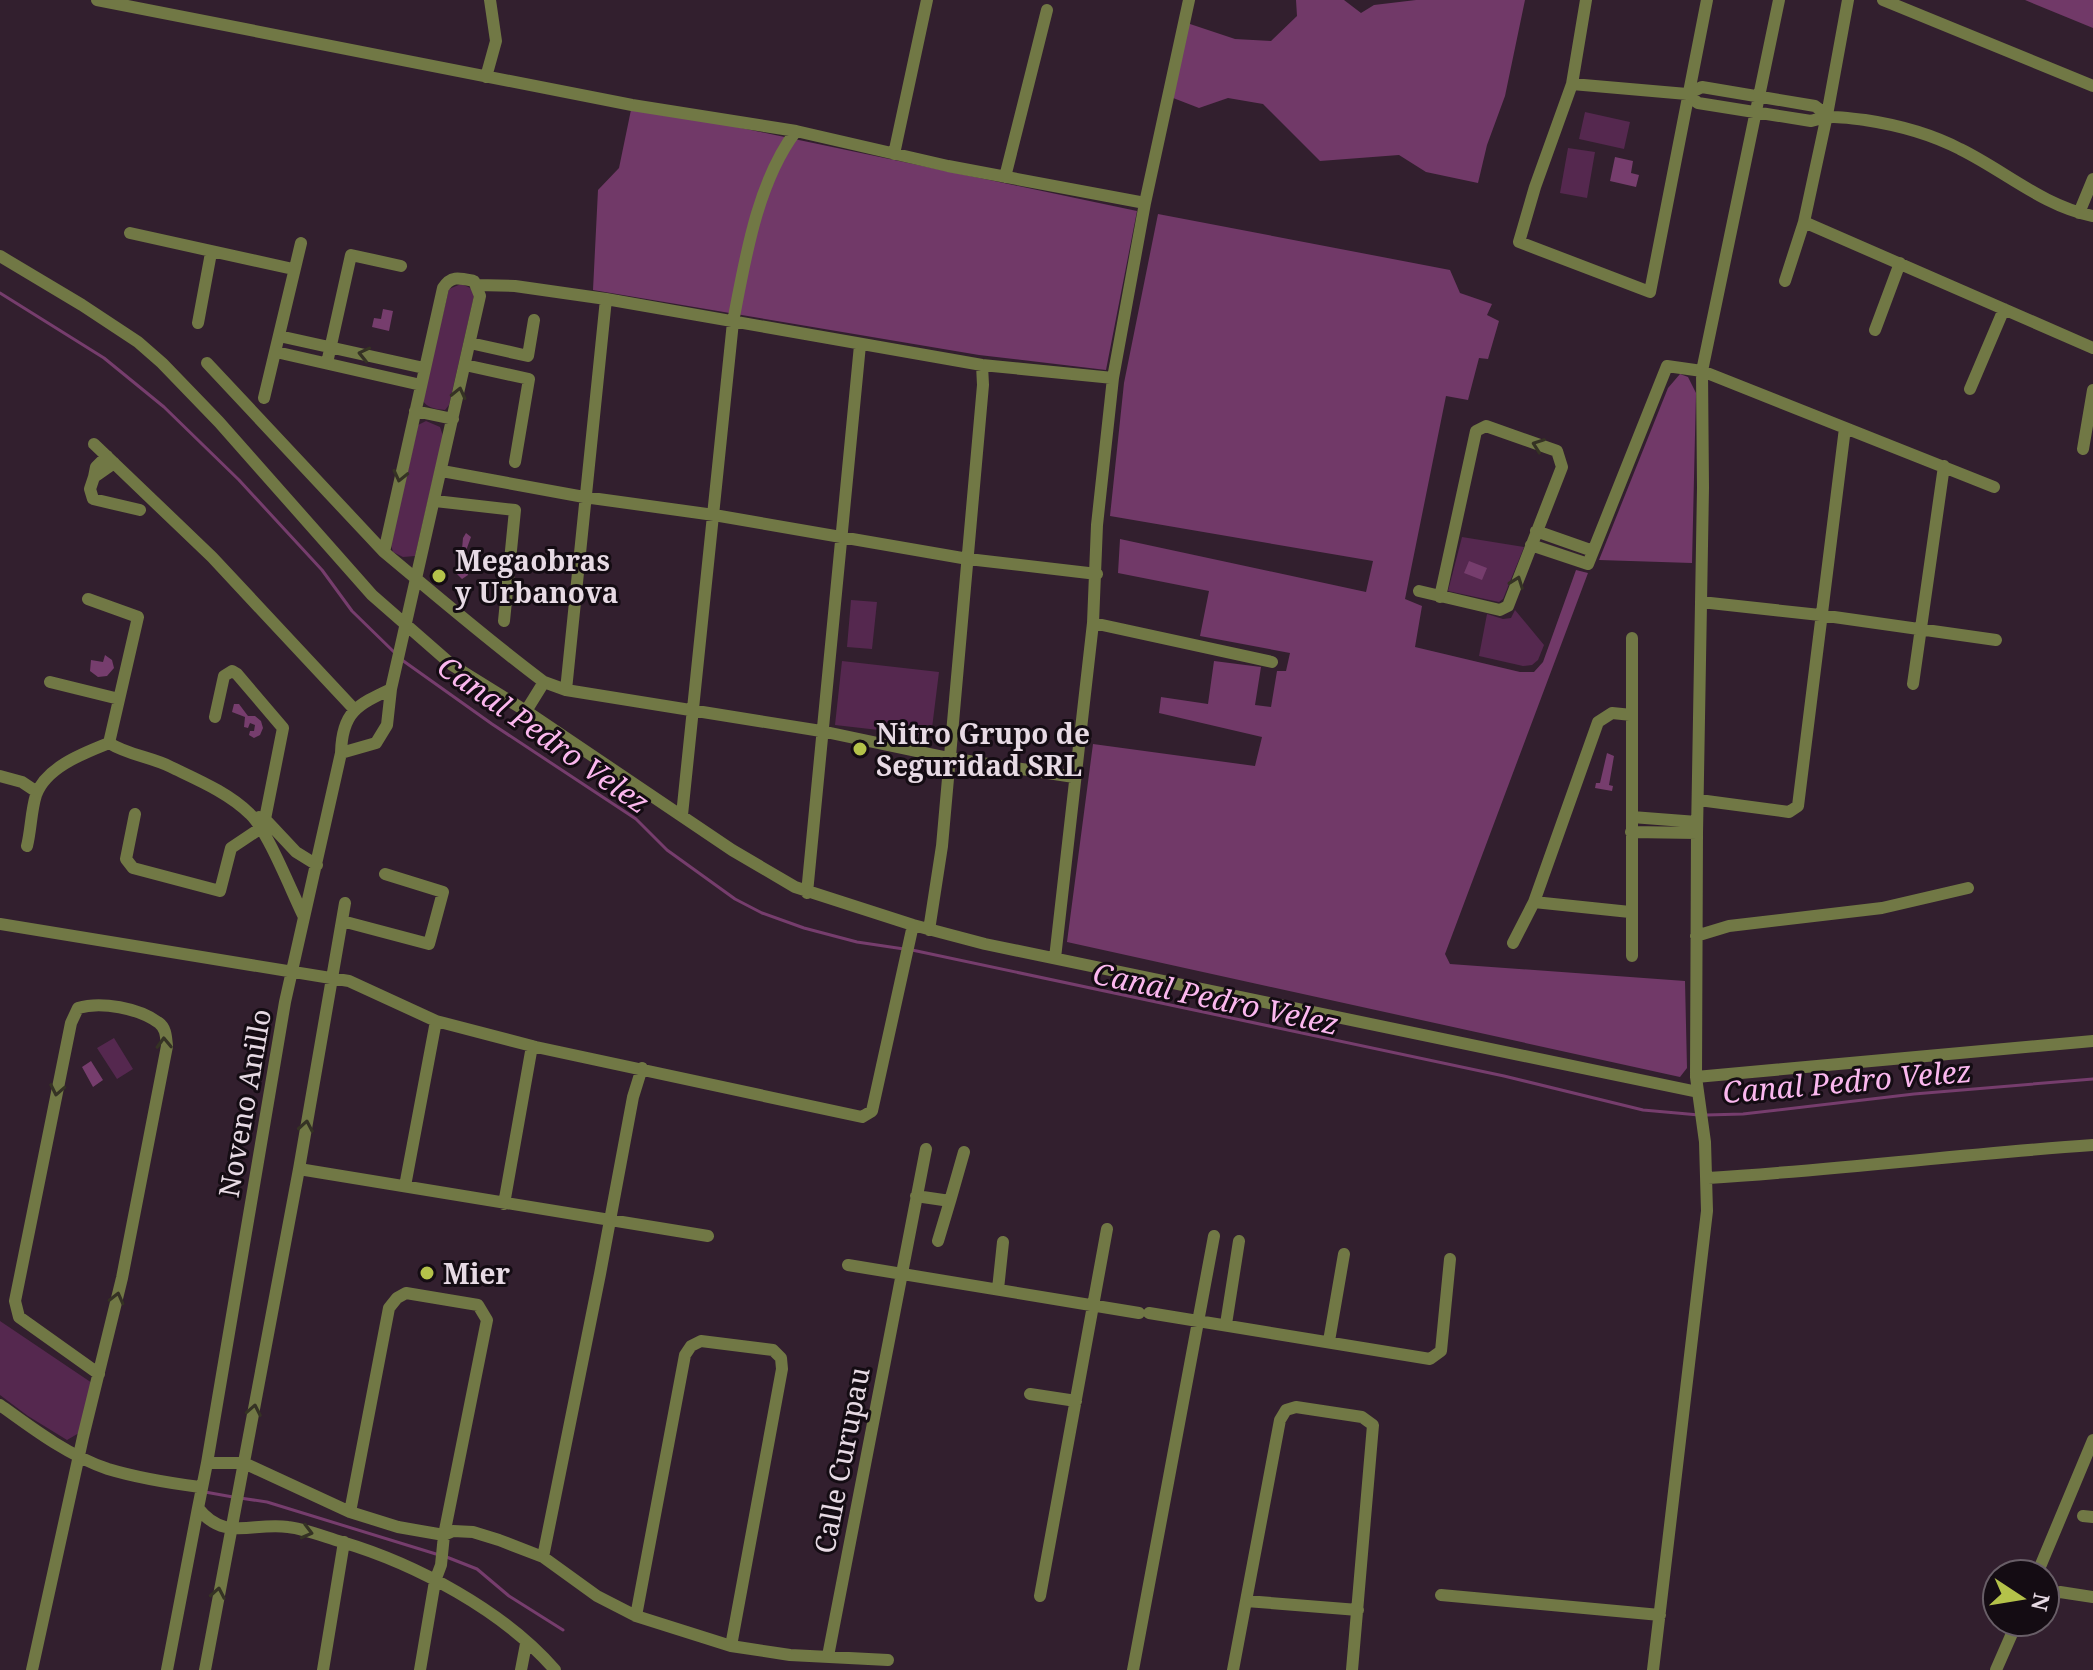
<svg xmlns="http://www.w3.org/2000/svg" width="2093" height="1670" font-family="'Noto Serif',serif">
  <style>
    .green { fill: #55284f }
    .forest { fill: #713968 }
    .water { fill: #763d6d }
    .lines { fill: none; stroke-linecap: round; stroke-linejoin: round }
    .stream { stroke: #763d6d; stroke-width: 3 }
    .minor { stroke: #717845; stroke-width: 12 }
    .oneway { stroke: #353224 }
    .poi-dot { fill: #b4c24a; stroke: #140c13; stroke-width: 3 }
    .labels { text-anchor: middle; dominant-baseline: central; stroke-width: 6; stroke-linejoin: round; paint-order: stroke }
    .poi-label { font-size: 28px; font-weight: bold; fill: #e7dae4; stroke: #140c13; text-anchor: start }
    .street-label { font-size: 28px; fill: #e7dae4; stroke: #140c13 }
    .water-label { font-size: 30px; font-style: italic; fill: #fbb7ee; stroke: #140c13 }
  </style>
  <rect width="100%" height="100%" fill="#321f2e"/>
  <path class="green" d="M1585,112L1630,122L1624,149L1579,139Z
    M1568,148L1595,152L1587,198L1560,193Z
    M461,284L473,289L474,296L449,405L445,410C436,409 426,408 422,399L449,289Z
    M426,421L440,427L443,436L415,556L403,557L393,552L391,545L418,425Z
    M1462,537L1524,547L1503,599L1499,602L1448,591Z
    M851,600L877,602L872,649L847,647Z
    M1515,610L1544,645L1538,660L1532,665L1523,666L1479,656L1487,614L1503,619L1511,618Z
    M842,661L939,672L931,736L835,725Z
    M114,1038L133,1069L117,1079L97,1048Z
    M0,1321L92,1383L79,1433L67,1440L28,1416L0,1395Z"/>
  <path class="forest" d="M1296,0H1344L1361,13L1374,5L1416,0H1525L1505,96L1487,145L1478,183L1426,172L1399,155L1320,161L1263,104L1228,98L1199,108L1168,96L1184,22L1235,39L1271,41L1297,16Z
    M2026,0H2093V28L2025,0Z
    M632,105L1137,211L1106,370L979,355L593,290L598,190L619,168Z
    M1158,214L1450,270L1460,293L1492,304L1487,315L1499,321L1488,359L1479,358L1468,400L1446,396L1405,599L1422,606L1415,647L1520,672H1534L1543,662L1576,570L1588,573L1445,954L1450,964L1685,981L1687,1068L1680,1077L1067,942L1093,744L1255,766L1262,737L1159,713L1161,697L1208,704L1214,661L1261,667L1255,705L1271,707L1277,671H1286L1290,653L1200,636L1209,591L1118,573L1120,539L1366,592L1373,561L1110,516L1124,383Z
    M1680,374L1688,377L1696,393L1692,563L1599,560L1668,388Z"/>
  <path class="water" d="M1615,157L1633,161L1631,173L1639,175L1636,187L1610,181Z
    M383,309L393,311L389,331L372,327L374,318L381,319Z
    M466,533L471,537L463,559L468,575L462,579L456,573L461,560L463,538Z
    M1469,561L1487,568L1482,580L1464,573Z
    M105,655L112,660L114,668L107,676L98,677L90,671L91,660L103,662Z
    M234,704H239L248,716H255L261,721L263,728L260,735L254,738L249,735L250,731H254L255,725L250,723L248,728L244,727L245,717L232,712Z
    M1607,753L1614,756L1609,785L1613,786L1612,791L1595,788L1596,783H1600Z
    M91,1061L103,1080L93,1087L82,1067Z"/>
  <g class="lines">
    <path class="stream" d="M0,293L104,358L164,407L239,480L322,570L352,611L394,652
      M402,660L492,724L636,819L667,850L735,899L762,913L804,928L857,942L904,949
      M912,950L1504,1076L1643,1110L1699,1115
      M1706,1115L1743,1114L1914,1094L2093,1079
      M205,1492L233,1497
      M240,1498L267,1502L436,1554
      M444,1556L477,1569L509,1596L563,1630"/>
    <path class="minor" d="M97,0L632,105L796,131L948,166L1145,203
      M1586,0L1572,84L1535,187L1519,242L1650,292L1707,0
      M1883,0L2093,86
      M486,77L496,41L490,0
      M1572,84L1687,94L1702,87L1815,106L1827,115
      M1687,94L1698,103L1811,121C1832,114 1844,118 1865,120C1898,125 1931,134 1960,149C2005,171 2043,206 2093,216
      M894,154L927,0
      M1005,177L1047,10
      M2079,213L2093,179
      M1804,222L1827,115L1848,0
      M130,233L293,269
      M0,256L82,305L138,342L162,363L219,422L372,595L452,665L526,711L732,850L795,887L913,925L985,944L1698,1092
      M1785,281L1804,222L2093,348
      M477,285L515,286L606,299L982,365L1113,378L1097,525L1093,623L1055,958
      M198,323L211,253
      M1875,330L1900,263
      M279,336L424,368
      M470,343L528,356L534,320
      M276,352L421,385
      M207,363L384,552
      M327,363L351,255L401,266
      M465,365L529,379L515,462
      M1113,378L1145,203L1189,0
      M1970,389L2004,309
      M264,398L301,243
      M415,411L453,419
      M94,444L212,557L354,709
      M2083,449L2093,390
      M107,456L96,467L94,477L114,463
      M442,471L584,497L714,515L968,559L1097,574
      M94,477L90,489L93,499L140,510
      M435,501L515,510L504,621
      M1536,531L1593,551
      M1531,545L1588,564L1667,366L1702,371L1994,487
      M1419,591L1500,610L1508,606L1562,467L1557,451L1486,426L1476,431L1440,597
      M88,599L138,617L109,743
      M1701,602L1820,615L1996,640
      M1093,623L1272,662
      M1632,638V956
      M50,682L119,699
      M1913,684L1944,466
      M566,690L606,299
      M526,711L544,682L566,690L821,731L949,758L1074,777
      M215,717L224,676L232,671L237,674L283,728L265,819
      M109,743C128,755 151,757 171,767C198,780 229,793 250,814C268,831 292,893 304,917
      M341,753L376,743L387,725L391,689L480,296L474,281C460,278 451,275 443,288L384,552C437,596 489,641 544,682
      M0,776L22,782L37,792
      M1699,800L1789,812L1798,806L1845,428
      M135,814L126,859L133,868L220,891L231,848L261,828
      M682,815L733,322C745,260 757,182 796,131
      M259,817L265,819L296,852L317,865
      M1632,817L1697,822
      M1631,832L1697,833
      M27,846C31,830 31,811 36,795C46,767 84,753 109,743
      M807,893L860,345
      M1534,902L1630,912
      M342,921L429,944L443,892L385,874
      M0,924L349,981L436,1021L536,1047L862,1117L872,1111L913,925
      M929,930L942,846L983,385L982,365
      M1696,936L1729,926L1882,908L1968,888
      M1513,943L1534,902L1598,722L1612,713L1632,715
      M1696,1077L2093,1041
      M299,1169L708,1236
      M1708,1178C1837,1170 1964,1154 2093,1145
      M405,1186L436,1021
      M916,1196L950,1201L938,1241
      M950,1201L964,1152
      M504,1204L532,1046
      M848,1265L1139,1313
      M998,1289L1003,1242
      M1149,1313L1430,1359L1441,1351L1450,1259
      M1226,1324L1239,1241
      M1329,1341L1344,1254
      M1030,1394L1076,1401
      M0,1405C33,1429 69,1456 108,1469C138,1478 169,1483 200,1487
      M207,1463L285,1002L341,753C342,712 357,705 391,689
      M350,1512L389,1308L397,1298L406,1293L478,1305L487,1320L444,1535L441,1565L435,1581L420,1670
      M2083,1516L2093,1517
      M543,1557L600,1274L633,1097L642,1068
      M2037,1574L2093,1440
      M1441,1595L1660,1615
      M2053,1595L2060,1592L2093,1597
      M1040,1596L1107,1229
      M1246,1601L1358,1610
      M636,1616L685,1355L691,1346L701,1341L773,1350L781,1358L782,1369L731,1646
      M828,1656L926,1149
      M32,1670L83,1437L122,1278L167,1046C166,1037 166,1028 159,1023C139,1008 101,1001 78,1008L71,1023L15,1301L19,1317L99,1374
      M167,1670L198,1508
      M205,1670L299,1169L345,903
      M323,1670L344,1542
      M521,1670L526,1644
      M555,1670C504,1611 416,1564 342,1542C325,1537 306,1529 288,1527C252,1522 224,1542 198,1508L207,1463H244L350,1512L398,1527L444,1535L453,1531L473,1532L499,1540L543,1557L597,1596L636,1616L731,1646L790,1655L888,1660
      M1133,1670L1214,1236
      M1233,1670L1280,1420L1286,1410L1296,1407L1362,1417L1373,1425L1352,1670
      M1653,1670L1707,1211L1705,1142L1696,1077L1697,833L1703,488L1702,371L1779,0
      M1996,1670L2017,1622"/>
  </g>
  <defs><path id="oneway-chevron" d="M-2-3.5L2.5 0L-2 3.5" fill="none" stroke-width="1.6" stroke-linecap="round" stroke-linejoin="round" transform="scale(2)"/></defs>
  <g class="oneway">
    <use href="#oneway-chevron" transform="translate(364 354) rotate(-167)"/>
    <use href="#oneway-chevron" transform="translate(459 393) rotate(-77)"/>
    <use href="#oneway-chevron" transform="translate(1538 445) rotate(-160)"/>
    <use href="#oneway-chevron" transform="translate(400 476) rotate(103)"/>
    <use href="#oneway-chevron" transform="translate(1517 582) rotate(-70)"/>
    <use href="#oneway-chevron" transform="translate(164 1043) rotate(-92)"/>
    <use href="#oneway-chevron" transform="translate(57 1090) rotate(101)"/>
    <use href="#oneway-chevron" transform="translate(306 1126) rotate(-80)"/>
    <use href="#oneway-chevron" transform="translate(117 1298) rotate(-76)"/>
    <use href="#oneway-chevron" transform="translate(254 1410) rotate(-79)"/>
    <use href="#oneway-chevron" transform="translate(307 1532) rotate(15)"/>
    <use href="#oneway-chevron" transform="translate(218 1593) rotate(-80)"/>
  </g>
  <g class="poi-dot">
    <circle cx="439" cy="576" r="8"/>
    <circle cx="860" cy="749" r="8"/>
    <circle cx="427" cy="1273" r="8"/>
  </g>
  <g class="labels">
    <g class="poi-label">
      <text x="455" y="560">Megaobras<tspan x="455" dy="32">y Urbanova</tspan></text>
      <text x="876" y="733">Nitro Grupo de<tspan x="876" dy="32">Seguridad SRL</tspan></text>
      <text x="443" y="1273">Mier</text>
    </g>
    <g class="street-label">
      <text transform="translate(244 1103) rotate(-80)">Noveno Anillo</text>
      <text transform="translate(841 1460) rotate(-79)">Calle Curupau</text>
    </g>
    <g class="water-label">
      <text transform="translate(544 734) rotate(35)">Canal Pedro Velez</text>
      <text transform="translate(1216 998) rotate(12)">Canal Pedro Velez</text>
      <text transform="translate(1847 1081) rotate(-5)">Canal Pedro Velez</text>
    </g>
  </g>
  <g transform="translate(2021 1598) rotate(102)"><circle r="38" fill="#140c13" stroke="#685e67" stroke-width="2"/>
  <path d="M0-6L14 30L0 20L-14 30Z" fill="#b4c24a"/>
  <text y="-12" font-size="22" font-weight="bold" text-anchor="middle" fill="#e7dae4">N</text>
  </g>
</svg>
